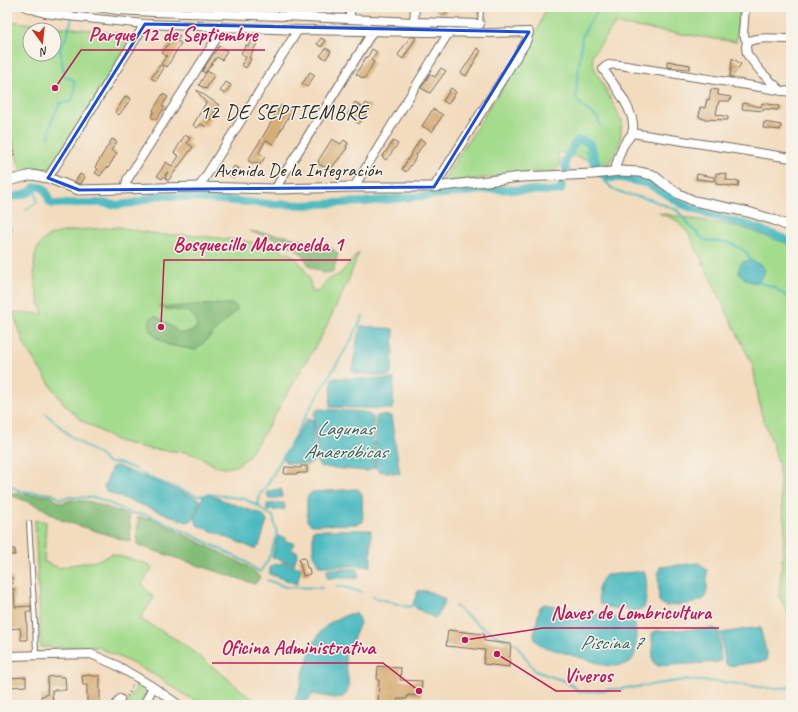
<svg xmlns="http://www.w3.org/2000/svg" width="798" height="712" font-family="Caveat,sans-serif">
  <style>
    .green { fill: #a4dc8d; stroke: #68845c; fill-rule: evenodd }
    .forest { fill: #83bc78; stroke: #577452 }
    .water { fill: #4bbac1; stroke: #3b7276 }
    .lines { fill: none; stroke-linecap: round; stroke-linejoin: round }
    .stream { stroke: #4bbac1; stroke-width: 2 }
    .canal { stroke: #4bbac1; stroke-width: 8 }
    .building { fill: #d7ad76 }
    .service-casing { stroke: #71695e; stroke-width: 6 }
    .minor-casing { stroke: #71695e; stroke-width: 10 }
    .tertiary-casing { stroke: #71695e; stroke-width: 11 }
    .path { stroke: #71695e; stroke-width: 1.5; stroke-dasharray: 1 3; stroke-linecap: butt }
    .service { stroke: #fff; stroke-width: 4 }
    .minor { stroke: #fff; stroke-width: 8 }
    .tertiary { stroke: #fff; stroke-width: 9 }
    .marked { fill: none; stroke: #1d4ed8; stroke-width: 3; stroke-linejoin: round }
    .labels { text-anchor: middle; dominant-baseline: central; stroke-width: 3; stroke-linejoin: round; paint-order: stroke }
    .street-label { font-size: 19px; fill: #2b2b2b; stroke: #f7f3e8 }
    .neighbourhood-label { font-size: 20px; letter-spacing: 1px; fill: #2b2b2b; stroke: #f7f3e8 }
    .water-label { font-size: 20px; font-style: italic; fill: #365d60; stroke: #f7f3e8 }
    .leader { fill: none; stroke: #c2185b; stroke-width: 1.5 }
    .callout-dot { fill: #c2185b; stroke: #f7f3e8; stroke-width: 1.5 }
    .callout-label { font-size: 20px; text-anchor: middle; font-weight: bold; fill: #c2185b; stroke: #f7f3e8; stroke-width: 3; stroke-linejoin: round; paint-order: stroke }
  </style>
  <rect width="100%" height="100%" fill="#f7f3e8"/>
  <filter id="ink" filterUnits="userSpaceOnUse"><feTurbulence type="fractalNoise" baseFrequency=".025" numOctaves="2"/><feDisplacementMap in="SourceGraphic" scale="8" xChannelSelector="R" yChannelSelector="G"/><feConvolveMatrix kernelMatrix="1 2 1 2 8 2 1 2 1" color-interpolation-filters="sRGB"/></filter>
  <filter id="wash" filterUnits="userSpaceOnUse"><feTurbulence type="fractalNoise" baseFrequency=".012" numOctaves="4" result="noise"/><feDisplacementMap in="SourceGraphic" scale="16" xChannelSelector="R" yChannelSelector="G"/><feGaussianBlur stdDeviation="0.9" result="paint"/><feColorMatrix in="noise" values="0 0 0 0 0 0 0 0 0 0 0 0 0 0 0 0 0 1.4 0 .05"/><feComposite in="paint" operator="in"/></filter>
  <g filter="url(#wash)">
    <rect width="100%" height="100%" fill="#f3dbbe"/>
    <path class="green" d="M546,7H740L736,42L615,24L592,56L594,67L622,121L620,142L608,165L558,152L560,166L555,171L514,174L441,184L537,32Z
      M7,21L127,34L132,39L57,159L48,169L20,168L7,123ZM30,30H54V54H30Z
      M659,213L740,227L791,245V619L779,596L785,528L780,489L779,465L772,442L761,413L753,366L689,234L676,220Z
      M119,227L161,235H191L238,240L265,245L293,255L303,267L309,278L312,292L320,291L327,280L340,274L359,252L348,281L322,335L264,433L247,458L236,466L225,468L215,466L199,456L185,452L150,449L117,441L81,420L65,405L53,389L25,346L13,312L43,314C37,295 25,253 46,238C59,229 101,229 119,227Z
      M35,520L46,522L44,562L60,568L71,565L96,561L112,554L148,564L152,569L142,584L154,598L140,619L179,641L228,679L259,705H204L185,695L150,672L98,647H41Z
      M136,683L147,690L140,705H125L135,690Z"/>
    <path class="forest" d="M249,231L286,236L317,243L333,249L338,254L333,272L323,273L310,267L302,254L286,243Z
      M231,304L236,306L237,310L196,350L168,345L156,337L149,329V324L151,318L156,316L180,333L192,332L197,326L196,319L189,312L165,309L159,306L176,307L193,305Z
      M7,493L52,496L57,501L62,503L72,500L91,502L129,515L131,542L61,520L39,506L7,494Z
      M138,517L151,518L249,567L260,577L255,584L137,545Z"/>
    <path class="water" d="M751,260L761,265L765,270L763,276L758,282C749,283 746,280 739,273V268L742,262Z
      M361,326L393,329L394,332L392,370L390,375L386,376L355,373L352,370L358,336Z
      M332,378L394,379L393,409L330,407Z
      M318,409L365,412L373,417L374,468L367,471L321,467L317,463L314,413Z
      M380,415L391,416L400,474L379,471L375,467L376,417Z
      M307,419H313L314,462L308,465L286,463L283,458Z
      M117,466L198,499L200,500L193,520L187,522L107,492L104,487L112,467Z
      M281,489L282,497L269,499L267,491Z
      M358,489L362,494L363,522L358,524L312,525L307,521V497L312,492Z
      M209,495L263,515L267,521L259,546L255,549L197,525L195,518L203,496Z
      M284,503L285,509L267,511V504Z
      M313,530H371V566H319L313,555Z
      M278,536L286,538L285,541L294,543L291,550L298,552L294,564L272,557Z
      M282,562L301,568L297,584L269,574L271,566L276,563L280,564Z
      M699,563L707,570V590L704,599L691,604L665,606L659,601L658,574L660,567Z
      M327,569H358V578H327Z
      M644,571C648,580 647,598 644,608L636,611L608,607L600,604C597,590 596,587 606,575Z
      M418,591C430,590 435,594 445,600L438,616L434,618L416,608L413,603Z
      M544,604L629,620L635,623C636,630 636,636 636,642C636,664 628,666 608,666L541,646L535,640L534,634L540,607Z
      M349,614H357L360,623L352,642L346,649L345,657L349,687L346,694L341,698H334L313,694L307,702L303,705L296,704C295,695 298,695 300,687C305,667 311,639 327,625C333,620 342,617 349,614Z
      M760,627L767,655L766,661L728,666L725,662L721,633Z
      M714,628L719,631L721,660L719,662L658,666L653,662L652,633L656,631Z"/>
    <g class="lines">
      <path class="stream" d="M598,7L596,14L588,25L582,37L577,84L576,98L583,107L598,118L600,126
        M73,14L75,7
        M49,138L51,123L60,103L71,102L75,91L74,80L64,76L60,49L67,36L72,18
        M586,150L593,167L596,171
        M600,176L613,189L626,194L649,199L677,210L690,226L704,240L730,243L745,251L751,260V262
        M26,210L37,202L35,187
        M7,235L12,227
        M757,280L758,282L774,287L791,300
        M46,414L72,437L102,457L107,463H118L133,468L148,477L197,496L209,494L245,499L258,506
        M7,484L20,491L53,494L60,499L71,497L97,498L131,513L148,515L188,533L246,562L260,572L268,560L277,534L273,516L264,511L258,506L260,494L266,487L309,410L350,342L363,316
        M267,580L286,587L322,588
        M336,587H344L361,592
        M373,597L408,607L414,605
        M455,606L479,625L499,637L516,644L535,671L565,681L581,692L637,687L684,680L723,682L767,688H782L791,687"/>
      <path class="canal" d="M566,171L565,161L575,143L579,140L584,141L591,145L597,166L601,173L605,177L609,178H622L649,184L682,204L710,215L745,224L791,241
        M7,194L15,197L30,192L35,187H42C48,192 47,196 50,203L54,204L80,203H101L116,205L134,203L159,195L270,204L304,205L338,203L364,202L492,189L552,191L561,190L562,182"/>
    </g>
    <g id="blocks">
      <path class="building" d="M440,7H446V14H439Z
        M175,33L180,36L177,41L181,43L167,67L161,64L167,56L162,53Z
        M254,37L259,40L249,58L251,59L246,68L241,65L246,57L241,53L246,45L248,46Z
        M410,37H414L416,38L403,59L398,55Z
        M321,38L326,41L321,47L317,44Z
        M219,46L227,51L222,60L217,57L205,73L202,71Z
        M326,48L331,51L326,59L320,56Z
        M477,48L481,51L466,76L461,73Z
        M372,49L377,52L371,60L374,62L364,79L356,74L366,57L367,58Z
        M732,58L741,64L732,77H730Z
        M667,61L690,65V69L667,67Z
        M160,65L164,68L156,81L151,78Z
        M441,68L446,71L430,93L421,88L430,74L435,77Z
        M207,71L214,75L206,89L199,85Z
        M310,72L315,75L307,87L302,84Z
        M226,82L231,85L225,94L220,91Z
        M451,88L456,92L448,104L443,101Z
        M711,89L718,90V95L731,97L730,101H719L716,114L728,117V120L704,119L699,117L700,107L705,108L707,99L709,100Z
        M197,90L219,105L206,127L201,124L197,128L193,125L206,103L197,91Z
        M163,94L168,97L162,106L165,107L156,120L151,117L154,111L153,110Z
        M126,96L131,99L119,115L115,112Z
        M355,102L363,108L366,103L371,106L359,124L355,121V120L347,115Z
        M743,103L761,107L762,103L779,106L778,110L764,109L763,111L742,109Z
        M281,105L291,112L273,144L266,140L259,153L265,157L260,165L254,162L253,164L248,160L262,138Z
        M433,109L443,115L432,132L422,126Z
        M764,122L781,125L780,130L763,128Z
        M9,132L15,154L9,156L7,150V133Z
        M185,135L190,138L187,143L193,147L168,181L165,178L168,172H167L162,179L157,176L166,162L172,166L179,156L174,153Z
        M112,139L117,142L111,150L117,153L108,168L107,167L100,176L95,173L98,169L95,167Z
        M332,139L341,144L344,140L348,143L346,147L347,148L330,170L318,164L319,161H318Z
        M420,139L425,142L416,155L417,156L406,172L402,169Z
        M393,141L398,144L386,160L382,157Z
        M234,166L239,169L234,178L229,175Z
        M716,173L727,174L726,180L739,181L738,187L716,184Z
        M80,174L85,177L81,184H80L75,182Z
        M697,174L714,177V181L696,179Z
        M301,466H307V473H298V474H284L285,467L301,468Z
        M7,549H15V555H7Z
        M305,558L307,568H309L310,574L303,576L299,559Z
        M7,578H13V584H7Z
        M8,589H14L15,607L31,606V612H26L27,623V640H21L20,628L7,629V607H8Z
        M448,630L484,634V641L511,644L509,667L483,664L485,650L446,646Z
        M378,666L401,668L400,680L422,681L421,696L408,695L407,699H398V700H397V705H378L379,680H377Z
        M91,675V676H100V705H87V685H83L82,676Z
        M60,676V677H65L66,690H52L53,705H42L41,696L47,695L48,677Z
        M26,677V686L8,687V678Z"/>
    </g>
  </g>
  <g filter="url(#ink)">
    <use href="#blocks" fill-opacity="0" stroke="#71695e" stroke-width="1"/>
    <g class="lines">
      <defs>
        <path id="service" d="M480,24L481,7
          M29,523L35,622L36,655"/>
        <path id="minor" d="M26,7L45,13L68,16L145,24L298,30L491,33L529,32L526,42L434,187
          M98,7L118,10L154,12L284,16L414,22L480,24
          M745,7L743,33L747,42
          M350,19V7
          M414,22L415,7
          M781,91L762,73L747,54L746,47L747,42C759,36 777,39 791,39
          M632,133L791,158
          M614,172C617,163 619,154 623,146C626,141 630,137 632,133C639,116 613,83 603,69C609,62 618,65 626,66L791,92
          M48,178L145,24
          M199,187L298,30
          M354,187L449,32
          M125,189L127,180L223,28
          M275,189L373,31
          M7,656L91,654L116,665L153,687L179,705
          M116,705L120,699
          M144,705L153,687"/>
        <path id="tertiary" d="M7,181L32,175L48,178L79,190L199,187L275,189L354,187H434L521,177L593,174L620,171L639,172L653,175L663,183L679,194L694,201L748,212L774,220L791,227"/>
      </defs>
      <use href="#service" class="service-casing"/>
      <use href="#minor" class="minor-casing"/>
      <use href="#tertiary" class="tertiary-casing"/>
      <path class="path" d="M127,696L132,688V684"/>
      <use href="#service" class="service"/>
      <use href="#minor" class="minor"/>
      <use href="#tertiary" class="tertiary"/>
    </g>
  </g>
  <path class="marked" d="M145,24L529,32L434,187L79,190L48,178Z"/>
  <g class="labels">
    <g class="street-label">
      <text x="298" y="170">Avenida De la Integración</text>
    </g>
    <g class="neighbourhood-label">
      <text x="284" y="112">12 DE SEPTIEMBRE</text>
    </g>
    <g class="water-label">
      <text x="345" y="428">Lagunas<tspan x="345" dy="23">Anaeróbicas</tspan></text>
      <text x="611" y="642">Piscina 7</text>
    </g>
  </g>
  <path class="leader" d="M55 88L81 50H265M161 327L164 260H351M465 640L543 628H719M419 691L383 663H212M497 654L556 691H621"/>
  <g class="callout-dot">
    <circle cx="55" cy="88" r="4"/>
    <circle cx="161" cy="327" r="4"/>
    <circle cx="465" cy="640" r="4"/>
    <circle cx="419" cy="691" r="4"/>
    <circle cx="497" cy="654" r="4"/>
  </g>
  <g class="callout-label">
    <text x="173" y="41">Parque 12 de Septiembre</text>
    <text x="258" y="251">Bosquecillo Macrocelda 1</text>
    <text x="631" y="619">Naves de Lombricultura</text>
    <text x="298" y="654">Oficina Administrativa</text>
    <text x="588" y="682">Viveros</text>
  </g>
  <rect width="798" height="712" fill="none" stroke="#f7f3e8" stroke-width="24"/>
  <g transform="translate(42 42) rotate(165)"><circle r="19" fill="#f7f3e8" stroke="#a5a39c"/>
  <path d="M0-3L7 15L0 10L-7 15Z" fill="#c8321e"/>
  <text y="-6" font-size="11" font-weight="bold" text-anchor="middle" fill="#2b2b2b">N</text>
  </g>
</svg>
